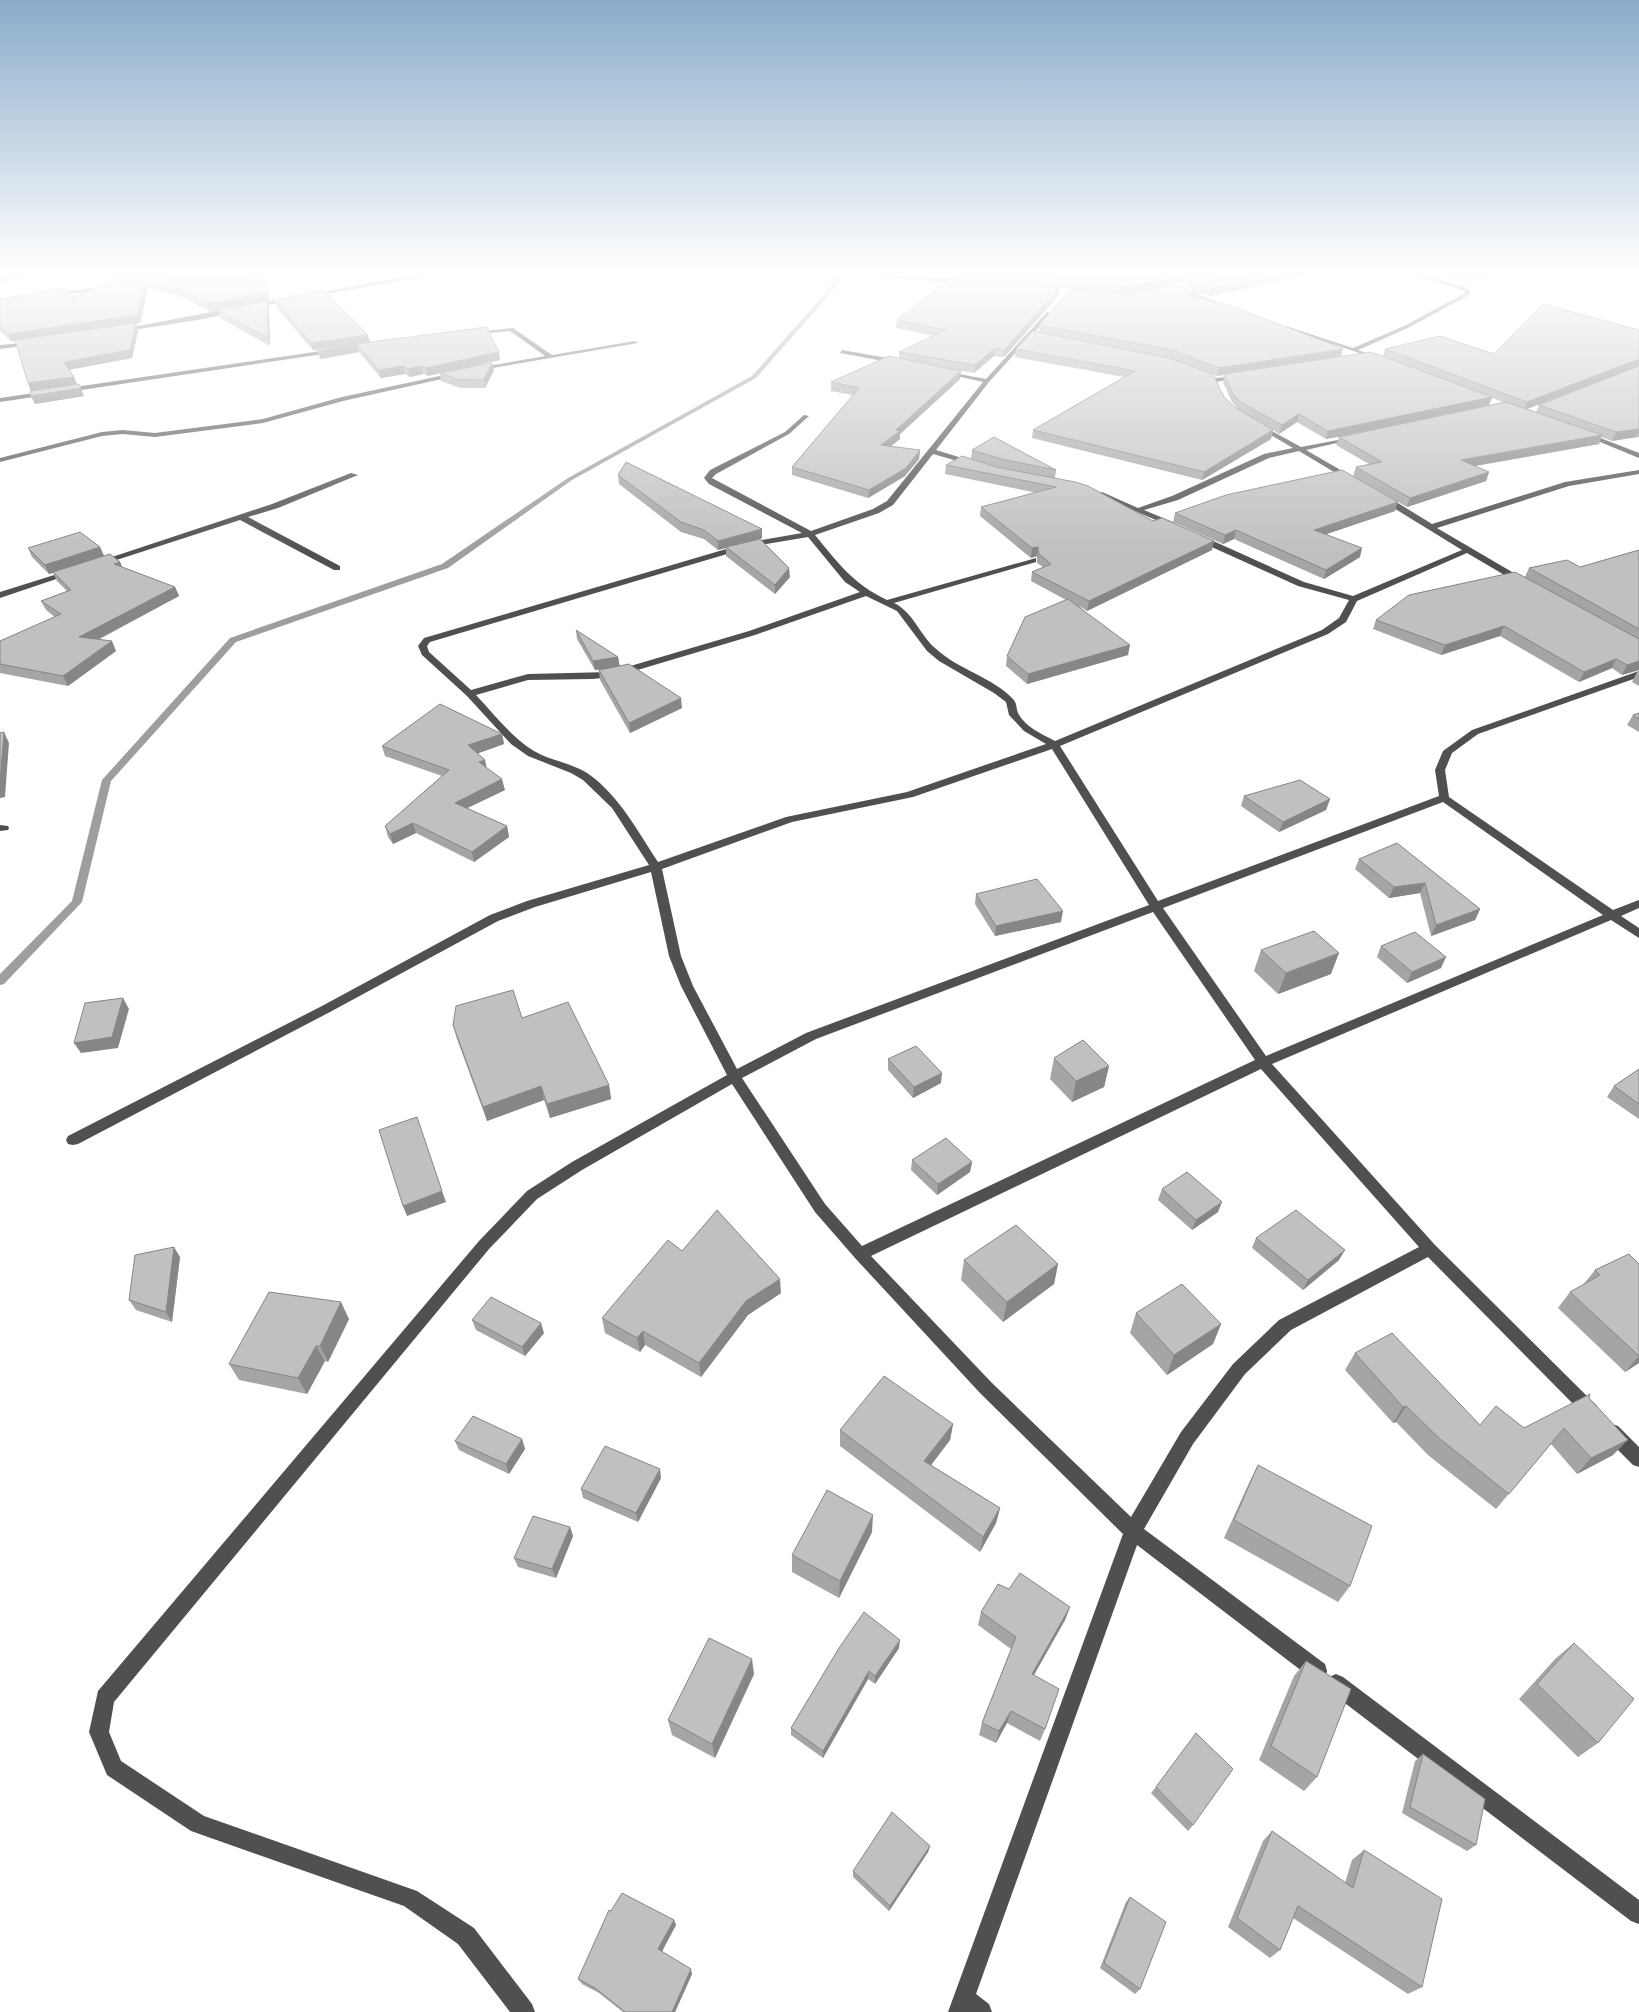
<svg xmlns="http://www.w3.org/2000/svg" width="1639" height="2012" font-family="'DejaVu Sans',sans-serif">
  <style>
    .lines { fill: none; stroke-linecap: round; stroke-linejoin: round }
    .stream { fill: #9e9e9e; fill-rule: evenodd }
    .minor { fill: #505050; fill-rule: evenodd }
    .wall { fill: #a5a5a5; fill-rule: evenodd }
    .shaded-wall { fill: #868686 }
    .building { fill: #c0c0c0; stroke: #868686 }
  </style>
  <rect width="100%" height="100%" fill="#fff"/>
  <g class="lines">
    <path class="stream" d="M841,272H845L830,294L756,378L572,480L448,568L236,642L111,781L82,902L4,984L0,985V974L72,901L102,780L230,638L442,564L568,478L752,376L826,292Z"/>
    <path class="minor" d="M25,272H33L0,282V278Z
      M420,272H426L416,278L309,297L306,295L414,275Z
      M986,272H993L963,283L877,277L880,275L963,279Z
      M1409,272H1415L1469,289L1471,294L1408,328L1358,350L1380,358V360L1281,327L1286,326L1353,348L1404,326L1465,293L1464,291Z
      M113,285L111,288L52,296L49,294Z
      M1178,289H1182L1228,306L1223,307L1178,291Z
      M290,297L292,300L198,320L120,332L117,330Z
      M1047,312L1052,313L989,382L936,450L975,462V466L933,454L893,505L879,513L815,535C839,564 852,583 887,600L1036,558V562L894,603C913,612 920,635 935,648C957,669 994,678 1013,699C1017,703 1016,708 1018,713C1025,727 1042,734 1055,741L1322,630L1339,618L1349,600L1298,586L1194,539V535H1200L1304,582L1353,596L1462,550L1379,499V495H1385L1432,524L1565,482L1639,470V474L1569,486L1437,528L1524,579V583H1518L1467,553L1357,601L1346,622L1328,634L1060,746L1158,901L1439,796L1435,770L1443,751L1472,730L1639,671V677L1478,734L1452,753L1445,770L1449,797L1613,910L1639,900V908L1621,916L1639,928V938L1611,920L1272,1064L1435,1245L1597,1406L1599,1411L1597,1416L1591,1419L1585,1416L1428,1257L1291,1330L1245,1374L1193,1444L1144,1529L1325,1664L1327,1671L1325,1678L1318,1680L1311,1678L1137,1545L976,1994L989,2004L992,2012H948L1123,1534L980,1393L855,1258L815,1212L732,1084L582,1170L537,1199L489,1249L114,1702L109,1732L121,1761L204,1816L417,1891L474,1928L532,2004L535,2012H510L458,1944L404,1906L191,1831L107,1775L89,1732L98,1691L479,1241L527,1191L572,1162L727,1075L681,986L669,956L651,872L535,907L498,921L330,1012L78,1144L73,1145L68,1144L66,1140L68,1136L322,1006L490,915L527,901L649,865L612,808L583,780L571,773L528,756L511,744L467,696L422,655L418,646L424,638L750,542L802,533L709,484L704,478L710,470L785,432L804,415L809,416L789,434L716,474L712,478L811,531L873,509L887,501L983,382L943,373V371L986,379ZM808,537L845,582L860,592L749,631L610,672L528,674L471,690L429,652L427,646L430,642L754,546ZM866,596L897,611L927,651L939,661L994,693L1006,702L1009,715L1024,731L1046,744L907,792L786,817L658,862C638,832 620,797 590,775C573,763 551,761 534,751C511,737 494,714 476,695L528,680L592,679L614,677L755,635ZM1052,749L1149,905L806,1033L737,1069L693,986L681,956L662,869L792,822L913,797ZM1443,802L1603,915L1266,1056L1163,908ZM1153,912L1255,1060L862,1246L825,1204L742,1078L816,1039ZM1261,1069L1419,1247L1279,1320L1233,1364L1181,1432L1131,1517L992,1383L871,1256Z
      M513,328L552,355L635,341L638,343L475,371L477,368L545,356L510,331L471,335L468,333Z
      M33,342L31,345L0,349V345Z
      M335,349L337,352L0,402V398Z
      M842,350L899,360L902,362L899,364L840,353Z
      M458,372L460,375L343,401L263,423L155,437L123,434L102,436L0,462V458L102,432L123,430L155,433L263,419L342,397Z
      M1198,372L1217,378L1239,375L1242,377L1216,382L1198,374Z
      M1259,424L1301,447L1354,437V439L1306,450L1356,479L1349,481L1299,451L1269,458L1178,500L1144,510L1175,523L1176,525L1172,527L1095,494L1102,492L1138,508L1172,496L1264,454L1293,448L1257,427V425Z
      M1585,432L1639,453V458L1583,435V433Z
      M351,473L358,475L278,508L248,517L340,566V570H334L240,520L101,565L94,563L272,504Z
      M67,571L74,573L0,598V592Z
      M0,825L8,826L9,828L8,830L0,831Z
      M1612,1424L1618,1426L1639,1447V1467L1633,1465L1606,1438L1604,1432L1606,1426Z
      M1336,1674L1343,1677L1639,1900V1924L1631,1921L1329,1691L1326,1684L1329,1677Z"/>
  </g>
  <path class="wall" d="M100,272H251V280L268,285L269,301H267L269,308L270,346L220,318L218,310L210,312L185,298L148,287L140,323H136L138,331L132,358L69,370L74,377L77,384L84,396L35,404L31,396V391L15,341H11L0,331V299L72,297L125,280Z
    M960,272H1318L1210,296L1187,288L1189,281L1192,280L1123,294L1060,288L1059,295L1006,355L1003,357L994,356L974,373L951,369L960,379L900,434V439L891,446L920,450L919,459L905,476L868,498L792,475V467L853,395L831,391V382L899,358V352L934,336L896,328L897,320L960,278ZM978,274V279L960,278Z
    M1338,272H1369L1352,276Z
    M1431,272H1499L1467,282Z
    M1197,292L1196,297L1343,349L1341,356H1383L1385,349L1494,354L1639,330V366L1527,409L1536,412L1539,405L1639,366V437H1637L1612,441L1601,437L1599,444L1474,466L1489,472L1486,481L1407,507L1353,476L1356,467L1369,464L1336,445L1339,437L1326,439L1297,422L1279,434L1273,430L1271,439L1202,480L1032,438L1033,430L1124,377L1015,357L1016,349L1039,332V325L1124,294ZM1213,375L1217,376L1224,375L1223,382L1232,402L1239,410L1236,408L1224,397ZM1492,398L1503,402L1489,405Z
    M274,300L368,335L370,343L500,360L469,367L492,363L494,370L485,388H460L441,381L440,373L428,376L423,374L410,377L405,374L381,378L359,352L321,359L319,357L317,350H313L276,307Z
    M972,450L1056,470L1055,478L1153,521L1212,550L1087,611L1079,606L1128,655L1027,684L1006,666L1007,656L1066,600L1031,581L1032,572L1043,567L1037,563V556L1031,558L980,516L981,507L1037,493L945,474L946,465L971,459Z
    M618,475L762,529V538L760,539L790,577L775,594L726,556V548L718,550L704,539L681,532L619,484Z
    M1395,511L1326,534L1360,557L1324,579L1234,539L1223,544L1173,522L1175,513Z
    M100,547L104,556L120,562L122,567L175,587L179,596L98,640L116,651L68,686L0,673V641L55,617L46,610L41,601L67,591L57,581L53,573L49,574L32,557L28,548Z
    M1639,550V670L1622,675L1612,668L1579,682L1500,636L1441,655L1373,629L1376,620L1525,577L1529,568L1580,567Z
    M576,630L618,657L619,666L682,708L630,733L600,680L599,670L604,669L595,670L577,639Z
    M1639,671V686L1632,682L1637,672Z
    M1639,713V732L1627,725L1633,715Z
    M502,734L504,744L477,753L485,760L486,767L505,790L467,808L507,826L509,837L474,862L416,833L393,844L388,837L385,826L442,776L385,756L382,746Z
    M1244,796L1330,799L1326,810L1279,832L1241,806Z
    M1397,843L1480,909L1475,920L1431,936L1420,893L1389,898L1355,869L1359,859Z
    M976,894L1061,922L995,936L975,904Z
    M1381,946L1441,968L1407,983L1377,957Z
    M1261,950L1331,974L1278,994L1254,971Z
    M522,1018L609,1085L611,1099L550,1118L544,1100L487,1121L457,1039L453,1025Z
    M1054,1058L1109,1066L1104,1087L1072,1102L1050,1079Z
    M888,1059L941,1083L913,1098L888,1070Z
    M1639,1069V1119L1607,1097L1614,1086Z
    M912,1160L972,1162L970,1172L937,1195L911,1170Z
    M1162,1189L1218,1212L1192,1230L1158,1200Z
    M1256,1238L1339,1260L1303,1290L1252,1248Z
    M682,1251L781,1293L748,1315L701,1377L645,1345L640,1352L605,1333L602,1318Z
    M180,1257L172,1322L136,1310L129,1300Z
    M964,1260L1058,1264L1054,1284L1003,1322L961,1280Z
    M1639,1264V1363L1625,1372L1558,1308L1570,1292L1583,1285L1595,1270Z
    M1136,1313L1221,1324L1213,1344L1167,1375L1130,1333Z
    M349,1319L328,1362L325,1361L307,1394L239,1380L229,1364Z
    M472,1320L544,1333L525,1356L476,1330Z
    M1355,1353L1480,1425L1524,1428L1589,1398L1613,1455L1577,1474L1551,1444L1496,1509L1428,1455L1396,1422L1393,1423L1345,1370Z
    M953,1424L950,1440L931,1465L1000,1508L996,1523L980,1552L840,1446V1430Z
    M522,1439L525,1449L509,1474L459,1450L455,1441Z
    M1258,1465L1350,1586L1338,1602L1224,1538L1249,1483Z
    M661,1478L638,1522L583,1498L581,1489Z
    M570,1527L573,1536L556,1578L518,1567L514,1558Z
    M872,1532L839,1598L792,1572V1555Z
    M1009,1589L1070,1607L1065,1620L1034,1675L1045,1729L1040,1741L1007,1723L996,1743L979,1735L982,1723L1011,1649L978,1625L981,1612Z
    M1574,1643L1598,1743L1578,1757L1519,1699L1555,1659Z
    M899,1648L875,1684L868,1679L823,1758L791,1735V1728Z
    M1306,1661L1317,1777L1304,1791L1259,1760L1294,1676Z
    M754,1674L715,1758L672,1735L668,1720Z
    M1423,1754L1476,1845L1467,1851L1402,1813L1415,1761Z
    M1156,1787L1193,1825L1188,1831L1151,1793Z
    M1272,1831L1345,1883L1352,1860L1364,1850L1422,1987L1408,1994L1293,1918L1280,1950L1270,1958L1228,1927L1263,1841Z
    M930,1846L928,1852L889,1911L853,1877V1871Z
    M1130,1897L1140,1989L1135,1994L1100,1968L1126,1902Z
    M611,1911L674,1920L676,1925L662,1952L692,1974L675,2012H623L599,1993L582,1984L578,1979Z"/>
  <path class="shaded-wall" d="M141,272H199L128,281L126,274Z
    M249,272H251L252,287L250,280Z
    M960,272H986H978V274L960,278Z
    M1199,272H1233L1123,294L1124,287Z
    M1288,272H1318L1210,296L1211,289Z
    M1353,272H1369L1352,276Z
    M1479,272H1499L1467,282L1469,274Z
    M266,277L268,285L269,301H267L269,308L270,346L268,338L267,301L210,312L208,304Z
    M145,279L148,287L140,323H136L138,331L132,358L67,370L64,362L136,323L11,341L8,334Z
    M1060,287L1059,295L1006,355L1003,357L1004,350Z
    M1197,292L1196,299L1186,294Z
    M368,335L370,343L357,344L359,352L321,359L319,351L356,345L313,350L311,343Z
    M995,348L994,356L974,373L975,365Z
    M1343,349L1341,356L1217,376L1219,368Z
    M499,352L500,360L428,376L426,368Z
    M1639,359V366L1524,410L1527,402Z
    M492,363L494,370L485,388L484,379Z
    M403,366L405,374L381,378L379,370Z
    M422,366L423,374L410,377L408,369Z
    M961,371L960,379L900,434V439L881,454V445L896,430Z
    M74,377L77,385L31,392L28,383Z
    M81,388L84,396L35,404L31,396Z
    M1492,397L1489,405L1326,439L1328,431Z
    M1299,414L1297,422L1279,434L1282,425Z
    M1639,429V433L1637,437L1612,441L1616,432Z
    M1273,430L1271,439L1202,480L1204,472Z
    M1602,435L1599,444L1458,469L1461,460Z
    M920,450L919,459L905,476L868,498L869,490Z
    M1489,472L1486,481L1407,507L1410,498Z
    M1398,502L1395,511L1312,539L1314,530Z
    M762,529V538L718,550V541Z
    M1236,530L1234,539L1223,544L1225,535Z
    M1214,541L1212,550L1087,611L1089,601Z
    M100,547L104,556L49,574L45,565Z
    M1038,547L1037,556L1031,558L1032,548Z
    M1362,548L1360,557L1324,579L1326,570Z
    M120,562L124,571L114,564Z
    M789,568L790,577L775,594V585Z
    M175,587L179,596L83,647L79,637Z
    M1504,626L1500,636L1441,655L1445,645Z
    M112,641L116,651L68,686L63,676Z
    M1130,645L1128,655L1027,684L1028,674Z
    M618,657L620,667L595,670L593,661Z
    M1616,659L1612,668L1579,682L1584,672Z
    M1639,661V670L1622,675L1627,665Z
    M681,698L682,708L630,733L629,723Z
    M4,732L9,743L5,797L0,798V782Z
    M502,734L504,744L471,756L468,745Z
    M485,760L487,770L479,762Z
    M502,779L505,790L457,813L455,803Z
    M1330,799L1326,810L1279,832L1283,822Z
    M413,823L416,833L393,844L390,834Z
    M507,826L509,837L474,862L472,852Z
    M1425,883L1420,893L1389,898L1394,887Z
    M1480,909L1475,920L1431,936L1436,925Z
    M1063,911L1061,922L995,936L996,926Z
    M1339,953L1331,974L1278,994L1286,973Z
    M1446,957L1441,968L1407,983L1412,972Z
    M123,998L129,1009L118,1048L81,1053L74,1043Z
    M1109,1066L1104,1087L1072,1102L1076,1081Z
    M942,1073L941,1083L913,1098L914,1087Z
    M609,1085L611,1099L550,1118L547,1104Z
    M541,1086L544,1100L487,1121L483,1107Z
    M972,1162L970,1172L937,1195L938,1184Z
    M442,1191L446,1202L407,1216L403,1206Z
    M1222,1202L1218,1212L1192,1230L1196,1220Z
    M174,1247L180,1257L172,1322L166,1312Z
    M1345,1250L1339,1260L1303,1290L1308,1280Z
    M1058,1264L1054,1284L1003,1322L1007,1302Z
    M780,1279L781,1293L748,1315L701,1377L699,1363L746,1301Z
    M341,1302L349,1319L328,1362L320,1346Z
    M541,1323L544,1333L525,1356L522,1347Z
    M1221,1324L1213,1344L1167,1375L1174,1355Z
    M643,1331L645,1345L640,1352L637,1338Z
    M316,1346L325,1361L307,1394L298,1378Z
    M1639,1356V1363L1625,1372Z
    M1406,1406L1396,1422L1393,1423L1403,1407Z
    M953,1424L950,1440L922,1477L924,1461Z
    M522,1439L525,1449L509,1474L506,1464Z
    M1628,1440L1613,1455L1577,1474L1591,1458Z
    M660,1469L661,1478L638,1522L636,1513Z
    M1000,1508L996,1523L980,1552L983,1537Z
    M873,1515L872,1532L839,1598L840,1581Z
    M570,1527L573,1536L556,1578L552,1569Z
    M1070,1607L1065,1620L1027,1687L1032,1674Z
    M900,1640L899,1648L875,1684V1676Z
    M752,1659L754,1674L715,1758L712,1744Z
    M869,1671L868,1679L823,1758V1751Z
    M1011,1711L1007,1723L996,1743L999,1731Z
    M930,1846L928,1852L889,1911L890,1906Z
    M674,1920L676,1925L660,1954L658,1949Z
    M691,1969L692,1974L675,2012H672Z"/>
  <path class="building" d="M120,272H141L126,274Z
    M178,272H249L250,280L266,277L267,293L208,304L183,291L145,279L137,315L8,334L0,326V299L64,288L72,297L111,282Z
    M978,272H1199L1124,287Z
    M1222,272H1288L1211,289L1189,281Z
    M1459,272H1479L1469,274Z
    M952,277L1060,287L1007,347L1004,350L995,348L975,365L899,352L946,330L897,320Z
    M1176,285L1197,292L1186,294L1234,307L1343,349L1219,368L1172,350L1039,325L1070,289L1124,294Z
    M323,290L368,335L311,343L274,300Z
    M267,301L268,338L218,310Z
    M1543,304L1639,330V359L1527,402L1385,349L1440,336L1494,354Z
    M136,323L130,350L64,362L74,377L28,383L15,340Z
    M487,327L499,352L426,368L422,366L408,369L403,366L379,370L357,344L319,351L317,349Z
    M1033,331L1169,358L1213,374L1224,397L1236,408L1273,430L1204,472L1033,430L1135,371L1016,349Z
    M1371,352L1492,397L1328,431L1299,414L1282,425L1242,403L1233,394L1224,374Z
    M889,356L961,371L896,430L900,431L881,445L920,450L906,468L869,490L792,467L859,388L831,382Z
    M492,363L484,379L459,380L440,373Z
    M1639,366V429L1616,432L1539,405Z
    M79,384L81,388L31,396L30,391Z
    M1506,402L1602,435L1461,460L1489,472L1410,498L1356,467L1382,462L1339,437Z
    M994,437L1056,470L1001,459L972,450Z
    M962,456L996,467L1075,482L1088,486L1153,521L1162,518L1214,541L1089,601L1032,572L1051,564L1039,554L1038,547L1032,548L981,507L1056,487L946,465Z
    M626,462L762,529L718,541L704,530L681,522L618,475Z
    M1342,470L1398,502L1314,530L1362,548L1326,570L1236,530L1225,535L1175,513L1226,495Z
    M80,532L100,547L45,565L28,548Z
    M760,539L789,568L775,585L726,547Z
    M1639,550V629L1529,568L1567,560L1580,567Z
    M110,554L120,562L114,564L175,587L79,637L112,641L63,676L0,664V641L61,614L41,601L71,590L53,572Z
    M1515,572L1639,639V661L1627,665L1616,659L1584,672L1504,626L1445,645L1376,620L1409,595Z
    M1068,599L1130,645L1028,674L1007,656L1025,617Z
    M576,630L618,657L593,661Z
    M629,664L681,698L629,723L599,670Z
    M440,704L502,734L468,745L485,760L479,762L502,779L455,803L507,826L472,852L413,823L390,834L385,826L449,770L382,746Z
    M1639,713V719L1633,715Z
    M4,732L0,782V733Z
    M1300,780L1330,799L1283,822L1244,796Z
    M1397,843L1480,909L1436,925L1425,883L1394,887L1359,859Z
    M1037,879L1063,911L996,926L976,894Z
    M1314,931L1339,953L1286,973L1261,950Z
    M1415,932L1446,957L1412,972L1381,946Z
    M513,990L522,1018L568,1002L609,1085L547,1104L541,1086L483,1107L453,1025L456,1006Z
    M123,998L112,1037L74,1043L85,1003Z
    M1083,1040L1109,1066L1076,1081L1054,1058Z
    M916,1046L942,1073L914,1087L888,1059Z
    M1639,1069V1104L1614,1086Z
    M417,1117L442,1191L403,1206L379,1130Z
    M946,1138L972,1162L938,1184L912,1160Z
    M1187,1172L1222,1202L1196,1220L1162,1189Z
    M717,1210L780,1279L746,1301L699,1363L643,1331L637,1338L602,1318L668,1240L682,1251Z
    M1296,1210L1345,1250L1308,1280L1256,1238Z
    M1016,1225L1058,1264L1007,1302L964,1260Z
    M174,1247L166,1312L129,1300L135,1255Z
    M1629,1254L1639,1264V1356L1570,1292L1600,1275L1595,1270Z
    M1182,1284L1221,1324L1174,1355L1136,1313Z
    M269,1292L341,1302L320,1346H316L298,1378L229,1364Z
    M491,1297L541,1323L522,1347L472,1320Z
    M1392,1333L1480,1425L1496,1406L1524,1428L1590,1394L1589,1398L1628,1440L1591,1458L1564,1428L1509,1494L1440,1439L1406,1406L1403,1407L1355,1353Z
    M884,1376L953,1424L924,1461L1000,1508L983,1537L840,1430Z
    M473,1416L522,1439L506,1464L455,1441Z
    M605,1446L660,1469L636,1513L581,1489Z
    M1258,1465L1372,1526L1350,1586L1234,1520Z
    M827,1490L873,1515L840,1581L792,1555Z
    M533,1516L570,1527L552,1569L514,1558Z
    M1020,1573L1070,1607L1032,1674L1059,1689L1045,1729L1011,1711L999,1731L982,1723L1016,1637L981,1612L998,1584L1009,1589Z
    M864,1612L900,1640L875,1676L869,1671L823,1751L791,1728L839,1648Z
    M709,1638L752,1659L712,1744L668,1720Z
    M1574,1643L1634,1699L1598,1743L1537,1684Z
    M1306,1661L1351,1689L1317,1777L1271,1746Z
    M1196,1733L1233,1769L1193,1825L1156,1787Z
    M1423,1754L1485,1799L1476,1845L1410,1807Z
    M892,1812L930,1846L890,1906L853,1871Z
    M1272,1831L1353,1888L1364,1850L1442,1899L1422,1987L1298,1906L1280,1950L1237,1918Z
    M622,1893L674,1920L658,1949L691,1969L672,2012H625L595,1988L578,1979L609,1910L611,1911Z
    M1130,1897L1166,1922L1140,1989L1104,1963Z"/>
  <linearGradient id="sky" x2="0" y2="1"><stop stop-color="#8aabca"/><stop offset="0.49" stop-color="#fff"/><stop offset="1" stop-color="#fff" stop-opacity="0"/></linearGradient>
  <rect width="1639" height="553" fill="url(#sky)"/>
</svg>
